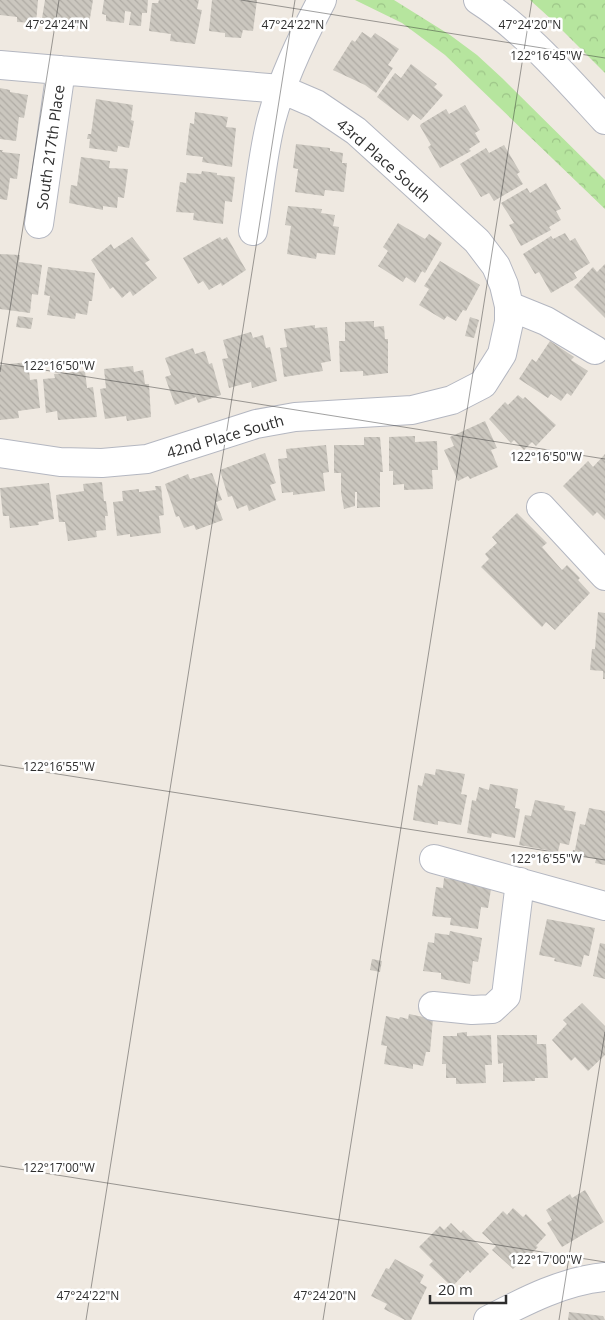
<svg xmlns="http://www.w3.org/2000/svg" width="605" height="1320" font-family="'Open Sans',sans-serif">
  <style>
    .forest { fill: url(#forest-crowns) }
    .building { fill: url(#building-back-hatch) }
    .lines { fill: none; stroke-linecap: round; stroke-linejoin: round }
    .minor-casing { stroke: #b4b7c1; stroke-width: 30 }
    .minor { stroke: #fff; stroke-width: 28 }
    .ticks { fill: none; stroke: #2e2e2e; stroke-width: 1; stroke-opacity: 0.45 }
    .labels { text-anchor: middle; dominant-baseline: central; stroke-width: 5; stroke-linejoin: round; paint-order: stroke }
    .street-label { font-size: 15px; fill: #2e2e2e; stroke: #fff }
    .ticks-label { font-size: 12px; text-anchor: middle; fill: #2e2e2e; stroke: #fff; stroke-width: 5; stroke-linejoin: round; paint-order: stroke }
  </style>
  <defs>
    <pattern id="forest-crowns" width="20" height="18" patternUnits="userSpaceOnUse" patternTransform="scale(1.25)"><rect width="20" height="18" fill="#b6e59e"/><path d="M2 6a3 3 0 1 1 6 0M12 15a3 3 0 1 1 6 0" fill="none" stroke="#9dc588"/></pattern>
    <pattern id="building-back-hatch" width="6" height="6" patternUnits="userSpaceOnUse" patternTransform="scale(1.25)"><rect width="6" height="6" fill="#cbc7bf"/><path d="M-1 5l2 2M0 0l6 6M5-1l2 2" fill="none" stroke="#afaba4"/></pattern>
  </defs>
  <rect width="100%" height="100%" fill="#efe9e1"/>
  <path class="forest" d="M355,0H394L450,35L477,55L502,78L605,180V209L445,55L402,23Z
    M530,0H605V73L551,19Z"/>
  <path class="building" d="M0,0H38L36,23L17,22V17L0,15Z
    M45,0H93L88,30L64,27L65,21L42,18Z
    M104,0H148L147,13H142L141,26L129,25L131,12L125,11L124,23L106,21V15L102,14Z
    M159,0H199L197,9L202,10L195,44L170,41L171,34L149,31L152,3H158Z
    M212,0H257L253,31L243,30L241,38L225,37V33L209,31Z
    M362,32L371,38L375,33L399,49L388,65L393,68L376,93L365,85L333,70L352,40L355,42Z
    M411,64L437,84L434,87L443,95L421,120L413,114L408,121L377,97L395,73L401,78Z
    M0,88L10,90V92L28,95L24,118L19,117L16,141L0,139Z
    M96,99L133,105L131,120L134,121L129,148L118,146L117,152L89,148L90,139H87L88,134H91Z
    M465,105L480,130L475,133L480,142L469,149L471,151L440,168L428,147L431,145L420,126L421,124L446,109L449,114Z
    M195,112L228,117L226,127L236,128L232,167L202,162L203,157L186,155L190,123L194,124Z
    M296,144L330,148V151L343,153L342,163H347L344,192L325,190L324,196L295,192L298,169L293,168Z
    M504,145L520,172L517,174L523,184L494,201L489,193L481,197L460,164L486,148L489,153Z
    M0,150H3L2,152L20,154L17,179L10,178L7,200L0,199Z
    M81,157L110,161L109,168L128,169L124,198L118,197L117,208L103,206V210L69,203L71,185L77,186Z
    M202,171L217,173V175L235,177L232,202L225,201L223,224L193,220L194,213L176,212L180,182L186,183L187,173L201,174Z
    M546,183L561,209L556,211L561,220L549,227L551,230L521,246L509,225L514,223L501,203L527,188L530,193Z
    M288,206L322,209L321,213L335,215L333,226L339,227L335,255L317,253L316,259L287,254L291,226L285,225Z
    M398,223L425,239L429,234L442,243L425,273L422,271L415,283L406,277L403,282L378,266L388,251L383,247Z
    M565,233L570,241L575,238L590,263L574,273L577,278L551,293L539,272L535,274L523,254L551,236L553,239Z
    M132,237L150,260L145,263L157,278L133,296L130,291L122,298L113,287L110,289L91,260L111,244L114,249Z
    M220,237L222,240L227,237L246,270L222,286L221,283L209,290L203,281L198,284L183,258Z
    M0,254L20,255L19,262L42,265L38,295L32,294L30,313L0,309Z
    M440,261L480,285L466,311L463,310L456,321L447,316L444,320L419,305L429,289L424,286Z
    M605,264V318L574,287L593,267L597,272Z
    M48,267L95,273L92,301H89L87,315L76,313L75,319L47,315L50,296L44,295Z
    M18,316L33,318L31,329L16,327Z
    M470,317L479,320L474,338L465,336Z
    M374,321V327L384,326L385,339H388V373L363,376V371L340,372L339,341H345V322Z
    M315,325V328L327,327L331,361L321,363L323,371L284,377L280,348L287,347L284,329Z
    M251,332L253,338L263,335L266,348L270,347L277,381L252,388L251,382L229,388L222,359L228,358L223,340Z
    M550,341L574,357L571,360L588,371L571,396L567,393L561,401L551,394L548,398L519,379L532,359L536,362Z
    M193,348L195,354L205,351L209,364L212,363L221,395L198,403L196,397L175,405L165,377L171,375L165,358Z
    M28,362L30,380L37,379L40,408L18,411L19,418L0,420V365Z
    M133,366L134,372L143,370L145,384H149L151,417L127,421L126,416L105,419L100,389L106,388L104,369Z
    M85,371L87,388L93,387L97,417L58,420L57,411L46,413L43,379L55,378L54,374Z
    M518,395L523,399L525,397L556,425L536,446L532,442L524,450L514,440L511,443L489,419L505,402L508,405Z
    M485,421L497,448L491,450L498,467L470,479L468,476L458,481L444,450L454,446L450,437Z
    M415,436V442L437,441L438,470H432L433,489L404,490V484L393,485V471H389V437Z
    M364,437H380L383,472H380V507L357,508V492H355V506L344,509L341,492V473H334V445H364Z
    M326,445L329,472L323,473L325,491L293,495V492L282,493L278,459L287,458L286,449Z
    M265,453L276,483L270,485L276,500L249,511L247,505L237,509L232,496L228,497L220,470Z
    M605,454V520L597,512L593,516L563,486L588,461L593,467Z
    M212,473L222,500L216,502L223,520L196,530L194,525L184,528L179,516L176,517L165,484L188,474L190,479Z
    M102,482L104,501H106L108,516H105L106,530L96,531L97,537L68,541L65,522H59L56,495L84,491L83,484Z
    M49,483L54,519L38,522L39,525L10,528L9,516H3L0,488Z
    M155,486H161L164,515L159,516L161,533L130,537V534L117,536L113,502L123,501L122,491L139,489V492L156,490Z
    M517,513L547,543L542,547L554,561L562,570L567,565L580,578L578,580L590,593L555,630L546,622L542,627L481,567L489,559L485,554L497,543L492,537Z
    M598,612L605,613V679H603V671L590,670L592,649H595Z
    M436,769L465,774L461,794L467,795L461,825L438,821V825L413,820L418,785L422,786L425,773L435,775Z
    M490,784L518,789L515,808L520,809L515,838L492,833L491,838L467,833L472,800L476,801L479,787L489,790Z
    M535,800L565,806L564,810L576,812L569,845L560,843L558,852L519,845L525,815L531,816Z
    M589,808L605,811V865L595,863L596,859L572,854L573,850H575L580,824L585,825Z
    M458,876L492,883L488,908L481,907L478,929L450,925L451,918L432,916L436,887L443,888L444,878L458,880Z
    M547,919L595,928L589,956L584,955L581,967L554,961L555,958L539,955Z
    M450,931L482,938L478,962L473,961L470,984L441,979V973L423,971L428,942L434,943L435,933L449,935Z
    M600,943L605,944V979L593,976Z
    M372,959L382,961L380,972L370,970Z
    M582,1003L605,1026V1055L588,1071L575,1057L571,1061L552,1040L567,1024L563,1020Z
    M409,1014L433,1019L430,1052H426L423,1066L413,1064V1069L384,1064L387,1046L381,1045L386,1016L399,1019L400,1017L408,1019Z
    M467,1032V1036L491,1035L492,1065H485L486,1083L456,1084V1078H446V1064H442L443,1036H457V1033Z
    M497,1035H537V1044H546L548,1078H535V1081L503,1082V1063L498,1064Z
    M585,1190L604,1222L562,1247L547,1223L552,1220L546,1210L570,1194L572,1198Z
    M513,1208L523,1217L526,1214L546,1235L536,1246L538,1247L531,1254L529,1253L513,1269L492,1250L496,1246L482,1233L503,1211L507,1215Z
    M451,1223L461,1233L463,1230L489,1254L470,1273L468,1270L451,1288L449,1286L450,1285L429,1265L433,1261L419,1247L440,1226L444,1230Z
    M395,1259L424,1275L420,1283L427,1287L411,1320H405L384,1309L387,1304L371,1296L386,1268L389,1269Z
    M569,1312L603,1316L605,1320H568Z"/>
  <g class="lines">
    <defs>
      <path id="minor" d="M478,0C524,29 568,80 605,120
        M0,65L281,89L316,104L356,131L477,241L496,266L504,285L509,306V322L502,354L483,384L452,400L412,410L295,417L256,424L147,459L102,463L60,462L0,453
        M39,224L61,70
        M253,231C259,195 262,157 271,121C282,79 302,38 322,0
        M509,306L546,321L595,350
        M541,507L605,576
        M434,859L605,906
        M433,1006L472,1010L492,1009L506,996L520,882
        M488,1320C525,1301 563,1281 605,1277"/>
    </defs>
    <use href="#minor" class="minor-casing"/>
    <use href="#minor" class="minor"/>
  </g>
  <path class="ticks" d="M241,0L605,58M0,363L605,459M0,372L59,0M0,765L605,860M0,1166L605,1262M86,1320L295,0M323,1320L532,0M559,1320L605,1032"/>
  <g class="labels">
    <g class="street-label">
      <text transform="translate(50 147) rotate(-82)">South 217th Place</text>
      <text transform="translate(384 160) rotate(41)">43rd Place South</text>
      <text transform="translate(225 436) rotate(-16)">42nd Place South</text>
    </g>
  </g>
  <g class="ticks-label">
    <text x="57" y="29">47°24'24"N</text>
    <text x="293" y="29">47°24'22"N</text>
    <text x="530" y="29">47°24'20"N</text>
    <text x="546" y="60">122°16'45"W</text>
    <text x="59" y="370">122°16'50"W</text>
    <text x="546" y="461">122°16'50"W</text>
    <text x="59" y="771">122°16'55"W</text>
    <text x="546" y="863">122°16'55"W</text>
    <text x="59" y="1172">122°17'00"W</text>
    <text x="546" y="1264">122°17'00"W</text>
    <text x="88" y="1300">47°24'22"N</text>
    <text x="325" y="1300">47°24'20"N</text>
  </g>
  <path d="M430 1295v8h76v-8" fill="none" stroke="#2e2e2e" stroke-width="2.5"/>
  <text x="438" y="1295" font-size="15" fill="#2e2e2e" stroke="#ffffff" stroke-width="4" paint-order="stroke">20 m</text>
</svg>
